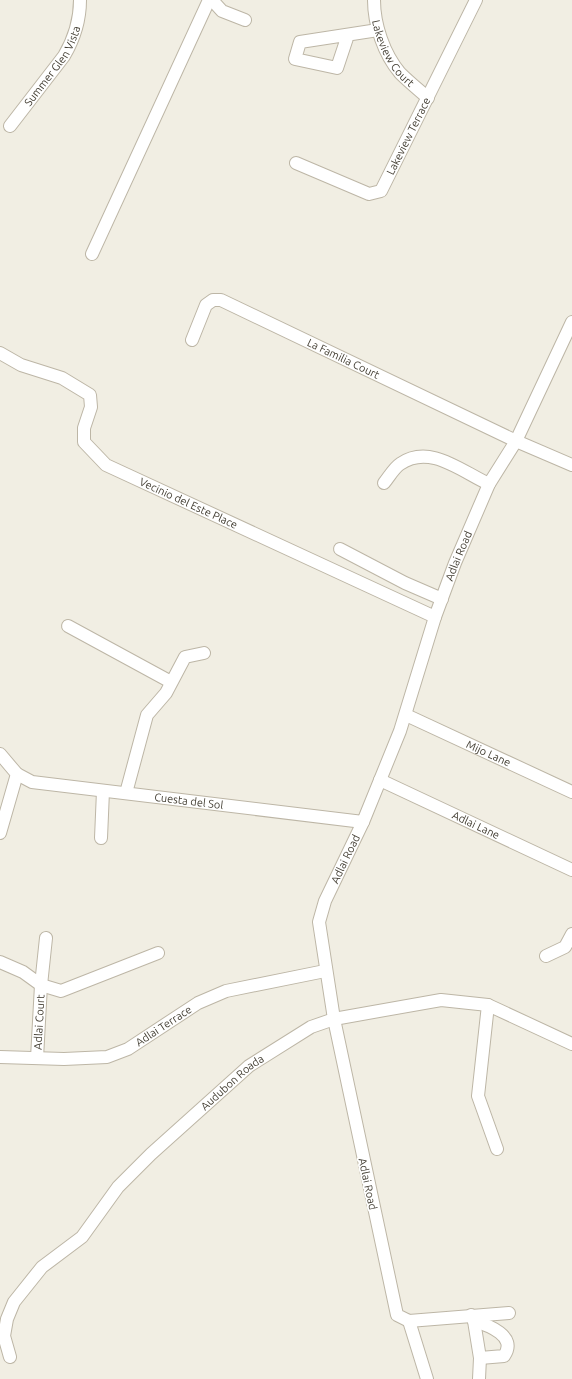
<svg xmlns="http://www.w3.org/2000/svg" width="572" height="1379" font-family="Ubuntu,sans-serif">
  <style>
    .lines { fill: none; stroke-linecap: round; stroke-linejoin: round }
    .minor-casing { stroke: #bdb6a6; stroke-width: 14 }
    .minor { stroke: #fff; stroke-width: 12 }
    .labels { text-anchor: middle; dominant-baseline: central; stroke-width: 3.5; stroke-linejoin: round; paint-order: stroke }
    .street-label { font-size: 11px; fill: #433e33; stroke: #fff }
  </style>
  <rect width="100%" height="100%" fill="#f1eee3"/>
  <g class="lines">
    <defs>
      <g id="minor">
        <path d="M212,0L222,11L245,20"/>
        <path id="s1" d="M374,0C374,25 384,54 400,73C409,82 419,90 428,98"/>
        <path d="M348,35L337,68L295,59L300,42L378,30"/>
        <path id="s2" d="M10,126L64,56C74,39 80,20 80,0"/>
        <path id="s3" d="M296,163L369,194L381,191L476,0"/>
        <path d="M92,254L209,0"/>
        <path id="s4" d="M192,340L206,305L213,300H221L516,441L572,465"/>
        <path id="s5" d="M0,353L21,365L62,378L90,395L91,407L84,428V442L106,465L435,617"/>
        <path d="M384,483C389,477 394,468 400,464C430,443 462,472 489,484"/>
        <path d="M340,549L405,583L442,599"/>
        <path d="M68,626L171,682"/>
        <path id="s6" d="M406,715L572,792"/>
        <path d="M0,754L17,774L0,833"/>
        <path id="s7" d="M17,774L32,782L363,822"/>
        <path id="s8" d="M380,780L572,870"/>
        <path d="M126,793L147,715L166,693L185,657L204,653"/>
        <path d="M101,838L103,791"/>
        <path d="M546,956L565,947L572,934"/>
        <path d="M0,962L23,972L41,985L61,991L158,953"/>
        <path d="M488,1005L478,1096L497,1149"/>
        <path id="s9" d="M0,1057L64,1059L107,1057L128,1049L198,1003L226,991L325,971"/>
        <path id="s10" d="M37,1058L41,985L46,938"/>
        <path id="s11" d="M509,1313L409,1321L397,1315L334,1019L319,922L325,901L363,822L400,731L435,617L455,563L489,484L516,441L572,322"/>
        <path d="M471,1315L474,1321L480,1358L479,1379"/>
        <path d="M409,1321L427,1379"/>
        <path d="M474,1321C488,1325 518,1336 504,1356L480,1358"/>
        <path id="s12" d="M10,1357L4,1336L7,1319L14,1302L42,1267L82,1237L118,1187L151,1154L249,1066L311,1027L334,1019L441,1000L488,1005L572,1044"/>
      </g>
    </defs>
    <use href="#minor" class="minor-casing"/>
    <use href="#minor" class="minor"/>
  </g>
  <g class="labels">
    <g class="street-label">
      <text stroke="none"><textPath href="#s1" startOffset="58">Lakeview Court</textPath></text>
      <text stroke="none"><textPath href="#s2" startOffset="74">Summer Glen Vista</textPath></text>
      <text stroke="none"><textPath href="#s3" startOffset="153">Lakeview Terrace</textPath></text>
      <text stroke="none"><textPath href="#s4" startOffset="190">La Familia Court</textPath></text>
      <text stroke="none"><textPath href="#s5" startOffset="271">Vecinio del Este Place</textPath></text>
      <text stroke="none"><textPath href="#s11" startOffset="907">Adlai Road</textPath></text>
      <text stroke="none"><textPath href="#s6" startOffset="91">Mijo Lane</textPath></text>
      <text stroke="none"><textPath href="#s7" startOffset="175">Cuesta del Sol</textPath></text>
      <text stroke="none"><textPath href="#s8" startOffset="106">Adlai Lane</textPath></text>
      <text stroke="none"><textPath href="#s11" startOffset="583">Adlai Road</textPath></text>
      <text stroke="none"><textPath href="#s10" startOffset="36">Adlai Court</textPath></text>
      <text stroke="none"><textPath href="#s9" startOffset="172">Adlai Terrace</textPath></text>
      <text stroke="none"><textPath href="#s12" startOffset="369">Audubon Roada</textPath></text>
      <text transform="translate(368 1184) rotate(78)">Adlai Road</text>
    </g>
  </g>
</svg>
